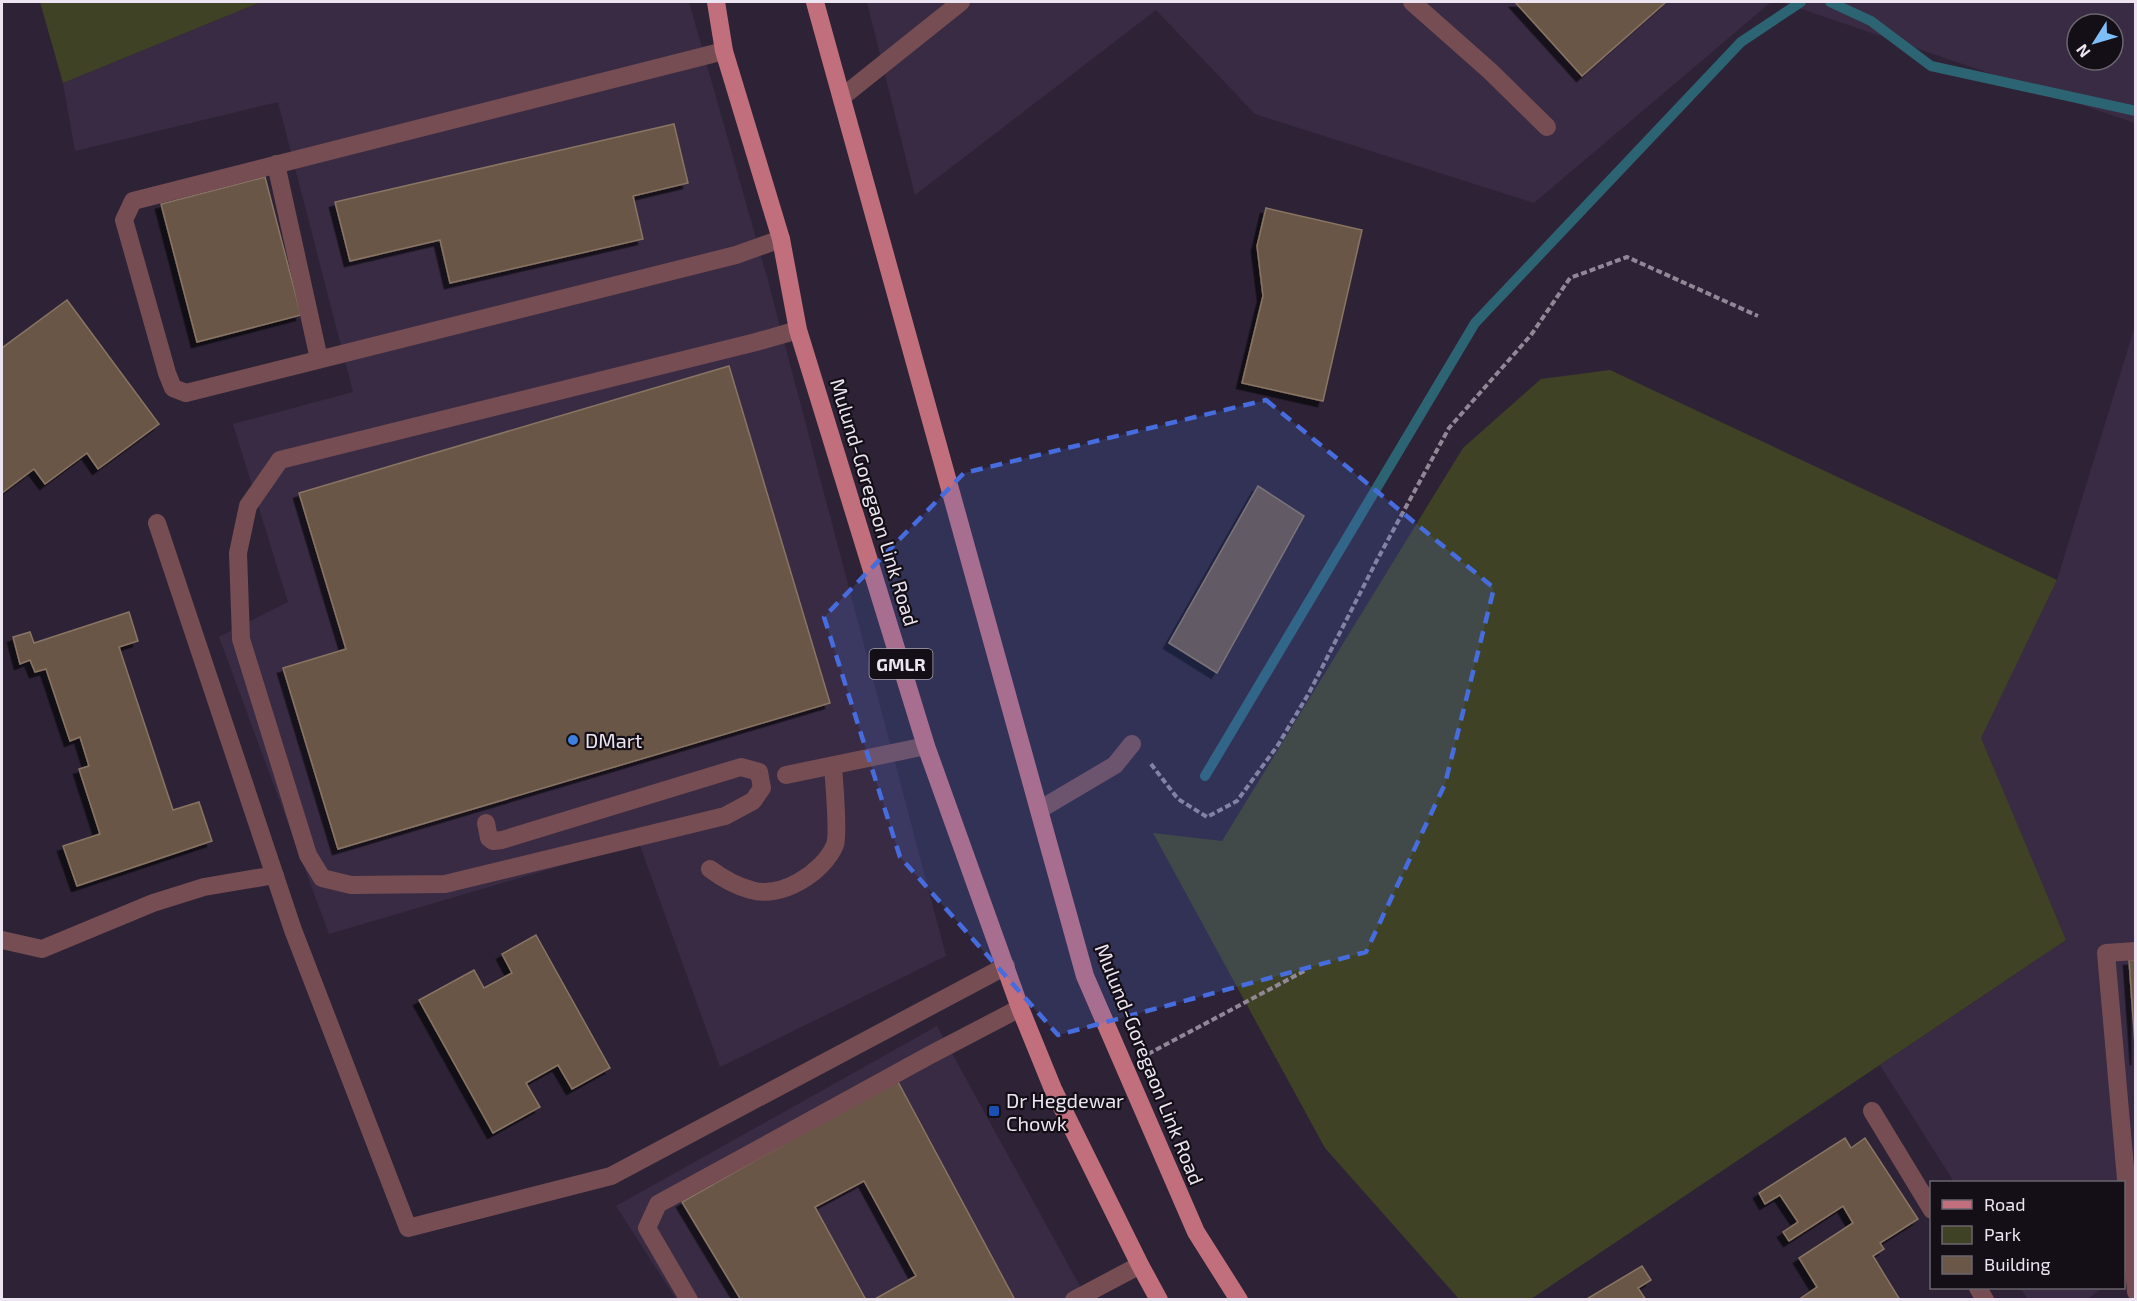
<svg xmlns="http://www.w3.org/2000/svg" width="2137" height="1301" font-family="'Exo 2',sans-serif">
  <style>
    .built { fill: #392b43; fill-rule: evenodd }
    .green { fill: #404225 }
    .lines { fill: none; stroke-linecap: round; stroke-linejoin: round }
    .stream { stroke: #2d6473; stroke-width: 10 }
    .building { fill: #6b5747; stroke: #887463; stroke-width: 1.5; filter: url(#shadow) }
    .path { stroke: #918897; stroke-width: 4; stroke-dasharray: 6 3; stroke-linecap: butt }
    .lane { stroke: #764d53; stroke-width: 18 }
    .primary { stroke: #c16f7d; stroke-width: 18 }
    .marked { fill: #466cdd; fill-opacity: 0.2; stroke: #466cdd; stroke-width: 4.5; stroke-dasharray: 12 8; stroke-linejoin: round }
    .shop-dot { fill: #3f7fe0; stroke: #140f17; stroke-width: 2 }
    .transit-dot { fill: #1a4fb4; stroke: #140f17; stroke-width: 2 }
    .labels { text-anchor: middle; dominant-baseline: central; stroke-width: 4.5; stroke-linejoin: round; paint-order: stroke }
    .shield { fill: #140f17; stroke: #aba5b0; stroke-width: 1.5 }
    .shield-label { font-size: 18px; font-weight: bold; fill: #ece5f1 }
    .street-label { font-size: 20px; fill: #ece5f1; stroke: #140f17 }
    .poi-label { font-size: 20px; fill: #ece5f1; stroke: #140f17; text-anchor: start }
  </style>
  <defs>
    <filter id="shadow"><feDropShadow dx="-5.5" dy="5.5" stdDeviation="0" flood-color="#0009"/></filter>
  </defs>
  <rect width="100%" height="100%" fill="#2e2336"/>
  <path class="built" d="M261,2H689L767,277L946,956L720,1067L639,843L329,934L219,637L288,602L233,424L353,392L278,102L75,151L63,83Z
    M867,2H1771L1534,203L1255,114L1156,10L915,195Z
    M1781,2H2135V123ZM2077,24H2113V60H2077Z
    M2135,326V1263L2124,1272V1182H1954L1880,1065L2066,940L1980,738L2057,580Z
    M937,1026L1087,1299H676L616,1206Z
    M2020,1288H2102L2086,1300L2028,1299Z"/>
  <path class="green" d="M40,2H261L63,83Z
    M1610,370L2057,580L1981,738L2066,940L1531,1299H1459L1325,1148L1153,833L1222,841L1463,448L1541,379Z"/>
  <g class="lines">
    <path class="stream" d="M1830,2L1871,21L1931,66L2136,111
      M1205,776L1475,323L1741,42L1801,2"/>
  </g>
  <path class="building" d="M1515,2H1666L1582,76Z
    M674,124L688,183L633,196L643,239L450,283L440,240L350,261L335,202Z
    M265,177L301,315L197,342L161,204Z
    M1266,208L1362,230L1323,401L1242,383L1263,296L1257,246Z
    M67,300L159,424L98,469L87,453L45,484L34,469L2,493V348Z
    M729,366L830,703L338,849L283,668L346,649L299,493Z
    M1258,486L1304,516L1217,673L1169,643Z
    M129,612L138,641L119,647L173,810L199,802L212,841L77,886L63,846L100,834L79,769L89,766L80,737L70,741L46,669L35,672L30,660L20,664L13,637L30,632L34,643Z
    M536,935L610,1068L572,1089L558,1065L526,1083L540,1107L493,1133L419,1000L474,970L484,988L512,973L502,954Z
    M2129,960H2136V1060Z
    M897,1080L1015,1300H873L916,1276L864,1181L815,1207L866,1300H741L682,1202Z
    M1845,1138L1851,1148L1865,1138L1918,1219L1880,1243L1884,1249L1873,1256L1900,1300H1798L1817,1287L1799,1258L1853,1223L1843,1206L1789,1241L1783,1232L1798,1222L1780,1195L1765,1204L1759,1193Z
    M1642,1266L1651,1280L1638,1288L1646,1300H1585Z"/>
  <g class="lines">
    <path class="path" d="M1151,764L1178,799L1207,817L1237,801L1278,745L1309,693L1377,560L1449,428L1531,335L1570,278L1627,257L1758,316
      M1148,1054L1306,970"/>
    <path class="lane" d="M1412,2L1490,71L1547,127
      M724,51L133,201L124,220L167,373L173,388L186,393L736,255L781,239
      M842,97L961,2
      M276,164L319,359
      M157,523L293,930L408,1228L611,1176L1006,966
      M786,775L926,746
      M1039,810L1115,765L1132,744
      M486,823L489,838L493,841L502,840L741,767L759,772L762,788L753,801L725,816L445,884L351,885L322,878L308,855L241,639L238,553L248,506L280,460L756,342L798,330
      M710,869C722,878 736,886 751,890C781,899 823,873 835,845C839,834 834,781 833,766
      M2,940L42,949L153,903L204,887L275,875
      M2136,951L2106,953L2136,1292
      M1872,1111L1932,1210
      M1978,1288L1985,1300
      M689,1300L647,1228L658,1204L930,1055L1020,1008
      M1074,1300L1140,1265"/>
    <path class="primary" d="M716,2L724,51L781,239L798,330L926,746L1020,1008L1053,1089L1140,1265L1159,1300
      M815,2L1085,976L1196,1232L1239,1300"/>
  </g>
  <path class="marked" d="M1266,400L1494,588L1445,784L1366,952L1058,1035L900,857L824,617L964,473Z"/>
  <circle class="shop-dot" cx="573" cy="740" r="6"/>
  <rect class="transit-dot" x="988" y="1105" width="12" height="12" rx="3"/>
  <g class="labels">
    <rect class="shield" x="869.5" y="649" width="63" height="30" rx="4.5"/>
    <g class="shield-label">
      <text x="901" y="664">GMLR</text>
    </g>
    <g class="street-label">
      <text transform="translate(875 502) rotate(73)">Mulund-Goregaon Link Road</text>
      <text transform="translate(1150 1064) rotate(68)">Mulund-Goregaon Link Road</text>
    </g>
    <g class="poi-label">
      <text x="585" y="740">DMart</text>
      <text x="1006" y="1100">Dr Hegdewar<tspan x="1006" dy="23">Chowk</tspan></text>
    </g>
  </g>
  <rect width="2137" height="1301" fill="none" stroke="#ece5f1" stroke-width="6"/>
  <rect x="1930" y="1181" width="195" height="108" fill="#140f17" stroke="#6a656e" stroke-width="1.5"/>
  <rect x="1942" y="1200" width="30" height="9" fill="#c16f7d" stroke="#6a656e" stroke-width="1.5"/>
  <text x="1984" y="1211" font-size="18" fill="#ece5f1">Road</text>
  <rect x="1942" y="1226" width="30" height="18" fill="#404225" stroke="#6a656e" stroke-width="1.5"/>
  <text x="1984" y="1241" font-size="18" fill="#ece5f1">Park</text>
  <rect x="1942" y="1256" width="30" height="18" fill="#6b5747" stroke="#6a656e" stroke-width="1.5"/>
  <text x="1984" y="1271" font-size="18" fill="#ece5f1">Building</text>
  <g transform="translate(2095 42) rotate(233)"><circle r="28" fill="#140f17" stroke="#6a656e" stroke-width="1.5"/>
  <path d="M0-4.5L10 22L0 15L-10 22Z" fill="#7dbef9"/>
  <text y="-9" font-size="16" font-weight="bold" text-anchor="middle" fill="#ece5f1">N</text>
  </g>
</svg>
